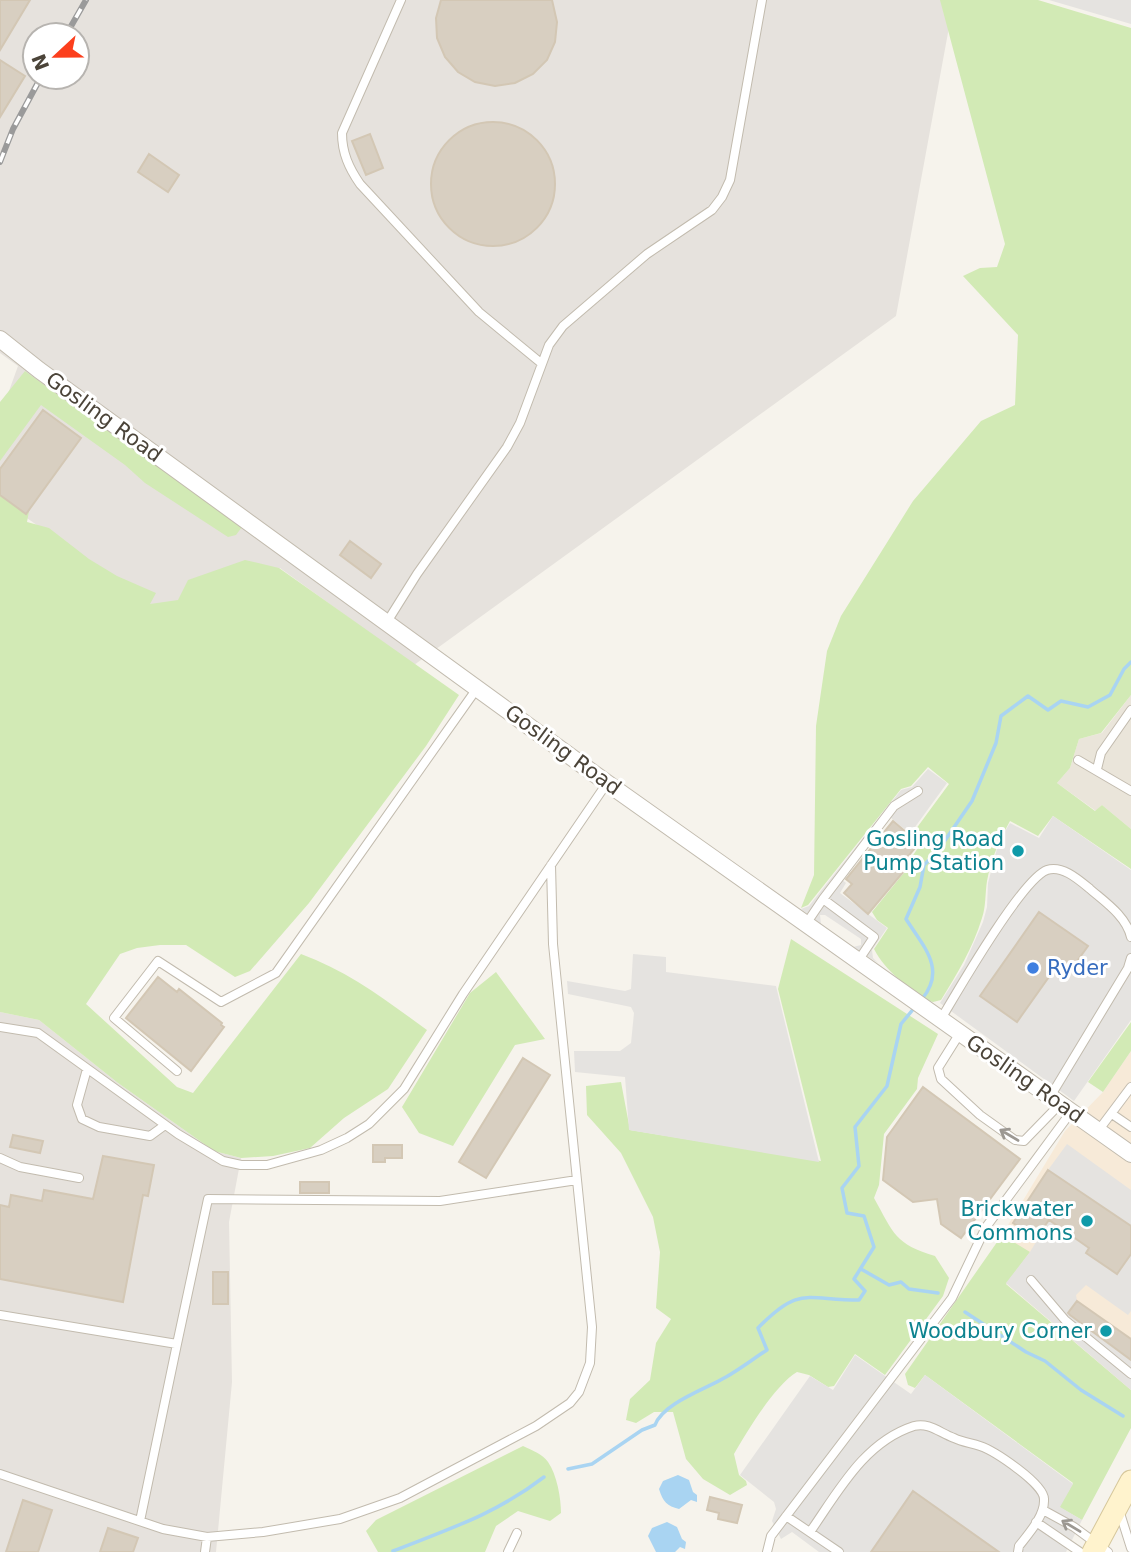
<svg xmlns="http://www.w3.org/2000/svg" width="1131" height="1552" font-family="'DejaVu Sans',sans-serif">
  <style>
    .residential { fill: #eae5da }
    .commercial { fill: #f7ead8 }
    .industrial { fill: #e6e2dd; fill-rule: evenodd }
    .green { fill: #d2eab5 }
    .parking { fill: #e5e3e0 }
    .water { fill: #a9d4f2 }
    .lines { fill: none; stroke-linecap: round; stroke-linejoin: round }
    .stream { stroke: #a9d4f2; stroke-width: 3.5 }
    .building { fill: #d8cfc1; stroke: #d3c7b4; stroke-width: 2 }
    .service-casing { stroke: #c2bbae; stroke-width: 10 }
    .minor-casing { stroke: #c2bbae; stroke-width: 18 }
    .secondary-casing { stroke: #d6c79b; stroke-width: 23 }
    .service { stroke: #fff; stroke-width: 8 }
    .minor { stroke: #fff; stroke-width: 16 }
    .secondary { stroke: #fff3cd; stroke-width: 21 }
    .rail-casing { stroke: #9a9a9a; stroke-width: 6 }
    .rail { stroke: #fff; stroke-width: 3.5; stroke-dasharray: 10; stroke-linecap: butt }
    .oneway { stroke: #9c9892 }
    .culture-dot { fill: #0f9aa8; stroke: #fff; stroke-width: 2.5 }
    .shop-dot { fill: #3f7fe0; stroke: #fff; stroke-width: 2.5 }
    .labels { text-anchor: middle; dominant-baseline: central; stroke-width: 6; stroke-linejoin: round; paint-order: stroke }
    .street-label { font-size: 21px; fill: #4b4439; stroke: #fff }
    .culture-label { font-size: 21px; fill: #0d838f; stroke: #fff; text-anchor: end }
    .shop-label { font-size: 21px; fill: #366cbe; stroke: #fff; text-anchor: start }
  </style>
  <rect width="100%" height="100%" fill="#f6f3ec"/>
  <path class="residential" d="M1131,695V829L1102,805L1096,811L1057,783L1070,768L1079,739L1102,733Z"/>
  <path class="commercial" d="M1131,1051V1390L1006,1283L999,1240L1065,1131L1103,1092Z"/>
  <path class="industrial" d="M0,0H954L896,316L414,665L280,568L181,627L0,499V416L18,366L0,353ZM35,35H77V77H35Z
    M0,1012L39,1020L118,1083L214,1151L241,1158L229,1222L232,1382L216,1552H0Z"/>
  <path class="green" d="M940,0H1038L1131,28V695L1101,733L1079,739L1070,768L1057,783L1095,811L1102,805L1131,829V869L1053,816L1038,836L1010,821C999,841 991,859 987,881C985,894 986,906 982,918C973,948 957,974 941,1000L933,1002L926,1000C906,985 886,972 874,949L888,928L877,920L872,912L907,869L905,867L922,842L913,833L949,784L928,767L911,786L901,789L808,905L801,908L814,875L816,726L827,651L841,616L913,501L981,421L1015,405L1018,335L963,276L980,268L997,267L1005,244Z
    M25,371L242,527L236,535L228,537L145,483L125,465L41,405L0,461V402Z
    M0,486L29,511L27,522L49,528L89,559L117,576L156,593L150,604L178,600L188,580L245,560L279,568L459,695L426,746L309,903L250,971L235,977L186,945H160L137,948L120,954L86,1004L177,1087L193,1093L301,954C348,971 387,1001 427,1030L388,1089L344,1118L310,1148L273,1156L241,1158L214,1151L118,1083L39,1020L0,1012Z
    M791,939L938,1034L918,1078L917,1089L884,1134L879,1185L874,1198C894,1234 895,1244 935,1256L949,1278L943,1296L885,1375L855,1354L834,1386L828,1387L809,1375L797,1372C775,1385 747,1431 734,1454L739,1475L746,1481L747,1485L730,1495L703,1479L686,1459L673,1412H654L636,1423L626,1420L630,1399L650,1380L656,1343L671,1319L656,1308L660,1252L653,1217L621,1153L587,1115L586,1086L621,1082L630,1130L821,1161L778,989Z
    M496,972L545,1039L515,1045L453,1146L419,1133L402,1107L470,993Z
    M1131,1022V1051L1103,1092L1088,1082Z
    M1002,1235L1030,1252L1006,1284L1131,1390V1428L1082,1520L1059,1507L1073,1483L925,1375L915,1388L908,1385L905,1374Z
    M523,1446C531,1450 543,1454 548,1462C557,1475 561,1498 561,1513L550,1521L518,1511L496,1526L485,1552H378L366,1531L376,1520Z"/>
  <path class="parking" d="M1049,0H1131V24Z
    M928,769L947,783L910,834L890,817L840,878L846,883L840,893L887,928L872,950L873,958L878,963L853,947L861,945V939L825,915H820L821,924L801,909L809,906L901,790L912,787Z
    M1053,816L1131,870V1020L1074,1101L940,1003L964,965L983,922L987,907L988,883L998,845L1005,831L1010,823L1039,838Z
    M633,954L666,957V972L776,986L819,1162L629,1130L625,1077L575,1072L574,1051H620L631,1043L634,1013L631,1007L568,994L567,981L625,991L631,989Z
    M1067,1144L1131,1190V1226L1048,1170Z
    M1049,1220L1089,1248L1086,1253L1117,1274L1131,1254V1311L1128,1315L1086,1285L1076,1295L1077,1301L1068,1314L1131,1360V1390L1006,1283L1030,1252Z
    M855,1355L911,1394L925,1375L1073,1484L1060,1507L1082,1520L1066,1552H819L792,1532L781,1539L772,1521L776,1509L774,1502L740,1475L810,1376L833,1390Z"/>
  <path class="water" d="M678,1475L689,1480L693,1492L697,1495V1502L691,1500L679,1509C667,1506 663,1502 659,1489L663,1481Z
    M667,1522L677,1527L682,1539L686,1542L685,1549L680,1547L675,1552H656L648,1536L652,1528Z"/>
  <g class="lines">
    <path class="stream" d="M922,999C947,969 923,946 906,919L920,887L924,865L937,852L972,801L996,743L1001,716L1028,696L1048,710L1061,701L1088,707L1110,695L1124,669L1131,662
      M861,1269L889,1285L901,1282L909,1289L938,1293
      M965,1312L1026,1352L1045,1361L1081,1390L1123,1416
      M568,1469L592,1464L642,1430L655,1425C663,1403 706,1389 726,1377C740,1369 753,1359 767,1350L758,1328C800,1285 805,1300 859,1300L865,1291L854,1279L874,1247L864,1216L847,1213L842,1188L859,1166L855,1127L887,1086L901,1024L915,1007
      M393,1551C449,1529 496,1514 544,1477"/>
  </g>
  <path class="building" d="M0,0H30L0,50Z
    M441,0H552L557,22L555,42L547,60L533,74L515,83L495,86L475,82L458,72L445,57L437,38L436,18Z
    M0,60L25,76L0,117Z
    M431 184a62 62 0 1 1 124 0a62 62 0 1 1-124 0Z
    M370,134L383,168L366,175L352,141Z
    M149,154L179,175L168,192L138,172Z
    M43,410L81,438L26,514L0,495V469Z
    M350,541L381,564L371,578L340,555Z
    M893,821L919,843L900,866L905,870L868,914L844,893L852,884L846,879Z
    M1039,912L1088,946L1067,975L1056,967L1017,1022L980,996Z
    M158,977L177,992L179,989L222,1023L221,1025L224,1027L191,1071L126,1018Z
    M523,1058L550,1075L486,1178L459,1162Z
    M923,1087L1020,1159L961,1238L941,1224L937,1199L913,1202L883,1180L887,1137Z
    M13,1135L43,1141L40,1153L10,1147Z
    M373,1145H402V1158H385V1162H373Z
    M103,1156L154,1165L148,1196L143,1195L123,1302L0,1279V1205L9,1207L11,1195L42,1201L44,1190L93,1199Z
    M1048,1170L1131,1226V1254L1117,1274L1086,1253L1089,1248L1049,1220L1036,1238L1013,1223Z
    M300,1182H329V1193H300Z
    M213,1272H228V1304H213Z
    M1077,1301L1131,1339V1360L1070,1315L1068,1313Z
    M913,1491L999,1552H871Z
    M710,1497L742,1505L737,1523L718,1519L719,1513L707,1510Z
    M23,1500L52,1510L38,1552H6Z
    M108,1528L138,1538L133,1552H100Z"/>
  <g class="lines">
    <defs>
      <path id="service" d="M401,0L342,133C342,153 349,168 360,184L479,312L541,363
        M387,622L417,574L507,447L520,423L549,345L563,326L647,254L712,210L722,197L730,180L762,0
        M1078,760L1131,791
        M1097,769L1101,753L1131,710
        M823,899L894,806L918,791
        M806,924L823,899L874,937L858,961
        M941,1019C957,992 1022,879 1047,870C1062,865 1078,879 1090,889C1105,902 1126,916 1131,937
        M0,1027L38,1033L178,1134L223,1161L241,1165H267L321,1150L347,1138L369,1124L404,1089L463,994L607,783
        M960,1033L938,1068L941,1079L980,1115L1015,1140L1024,1141L1060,1104
        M87,1069L77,1105L82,1119L99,1127L150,1136L165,1125
        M177,1071L114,1018L158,961L221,1002L276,973L478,687
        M1050,1097L1128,968L1131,958
        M1112,1114L1131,1127
        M1098,1131L1131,1087
        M0,1158L20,1167L79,1178
        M1031,1280L1065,1320L1131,1374
        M0,1315L177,1344L208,1199L440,1201L577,1180L553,944L551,865
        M0,1474L163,1529L207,1537L263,1532L340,1519L400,1498L536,1426L570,1403L579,1392L590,1363L592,1327L577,1180
        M1043,1510L1074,1527L1108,1552
        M1119,1510L1131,1548
        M786,1516L839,1552
        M140,1521L177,1344
        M1036,1522L1080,1552
        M810,1532C838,1492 864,1442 914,1426C929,1422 940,1433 954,1438C962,1442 971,1443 980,1446C995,1451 1044,1484 1044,1499C1045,1516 1029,1533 1019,1546L1018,1552
        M205,1552L207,1537
        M508,1552L517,1533
        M767,1552L771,1536L952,1298L986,1227L1071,1112"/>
      <path id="minor" d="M0,339L39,370L607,783L1131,1154"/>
      <path id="secondary" d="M1093,1552L1131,1481"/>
    </defs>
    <use href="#service" class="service-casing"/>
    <use href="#minor" class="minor-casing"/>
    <use href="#secondary" class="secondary-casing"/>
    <use href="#service" class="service"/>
    <use href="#minor" class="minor"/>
    <use href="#secondary" class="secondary"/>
    <defs>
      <path id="rail" d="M66,35L86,0
        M0,162L13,129L41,77"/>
    </defs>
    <use href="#rail" class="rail-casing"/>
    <use href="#rail" class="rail"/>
  </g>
  <defs><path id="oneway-shaft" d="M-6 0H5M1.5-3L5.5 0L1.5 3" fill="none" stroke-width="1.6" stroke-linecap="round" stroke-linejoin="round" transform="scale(1.75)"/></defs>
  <g class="oneway">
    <use href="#oneway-shaft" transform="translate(1009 1135) rotate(-149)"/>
    <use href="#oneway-shaft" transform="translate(1071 1526) rotate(-149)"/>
  </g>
  <g class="culture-dot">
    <circle cx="1018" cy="851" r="7"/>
    <circle cx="1087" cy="1221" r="7"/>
    <circle cx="1106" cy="1331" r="7"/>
  </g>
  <circle class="shop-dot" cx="1033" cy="968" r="7"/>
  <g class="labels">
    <g class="street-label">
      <text transform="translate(104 417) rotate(36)">Gosling Road</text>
      <text transform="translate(563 750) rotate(36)">Gosling Road</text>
      <text transform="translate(1025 1079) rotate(35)">Gosling Road</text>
    </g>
    <g class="culture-label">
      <text x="1004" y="839">Gosling Road<tspan x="1004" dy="24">Pump Station</tspan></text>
      <text x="1073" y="1209">Brickwater<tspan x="1073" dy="24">Commons</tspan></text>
      <text x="1092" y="1331">Woodbury Corner</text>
    </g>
    <g class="shop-label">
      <text x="1047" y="968">Ryder</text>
    </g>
  </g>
  <g transform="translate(56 56) rotate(248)"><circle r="33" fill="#ffffff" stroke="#b7b4b0" stroke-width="2"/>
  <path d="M0-5L12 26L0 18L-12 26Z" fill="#fc3f1d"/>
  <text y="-10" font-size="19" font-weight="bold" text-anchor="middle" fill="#4b4439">N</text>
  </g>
</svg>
